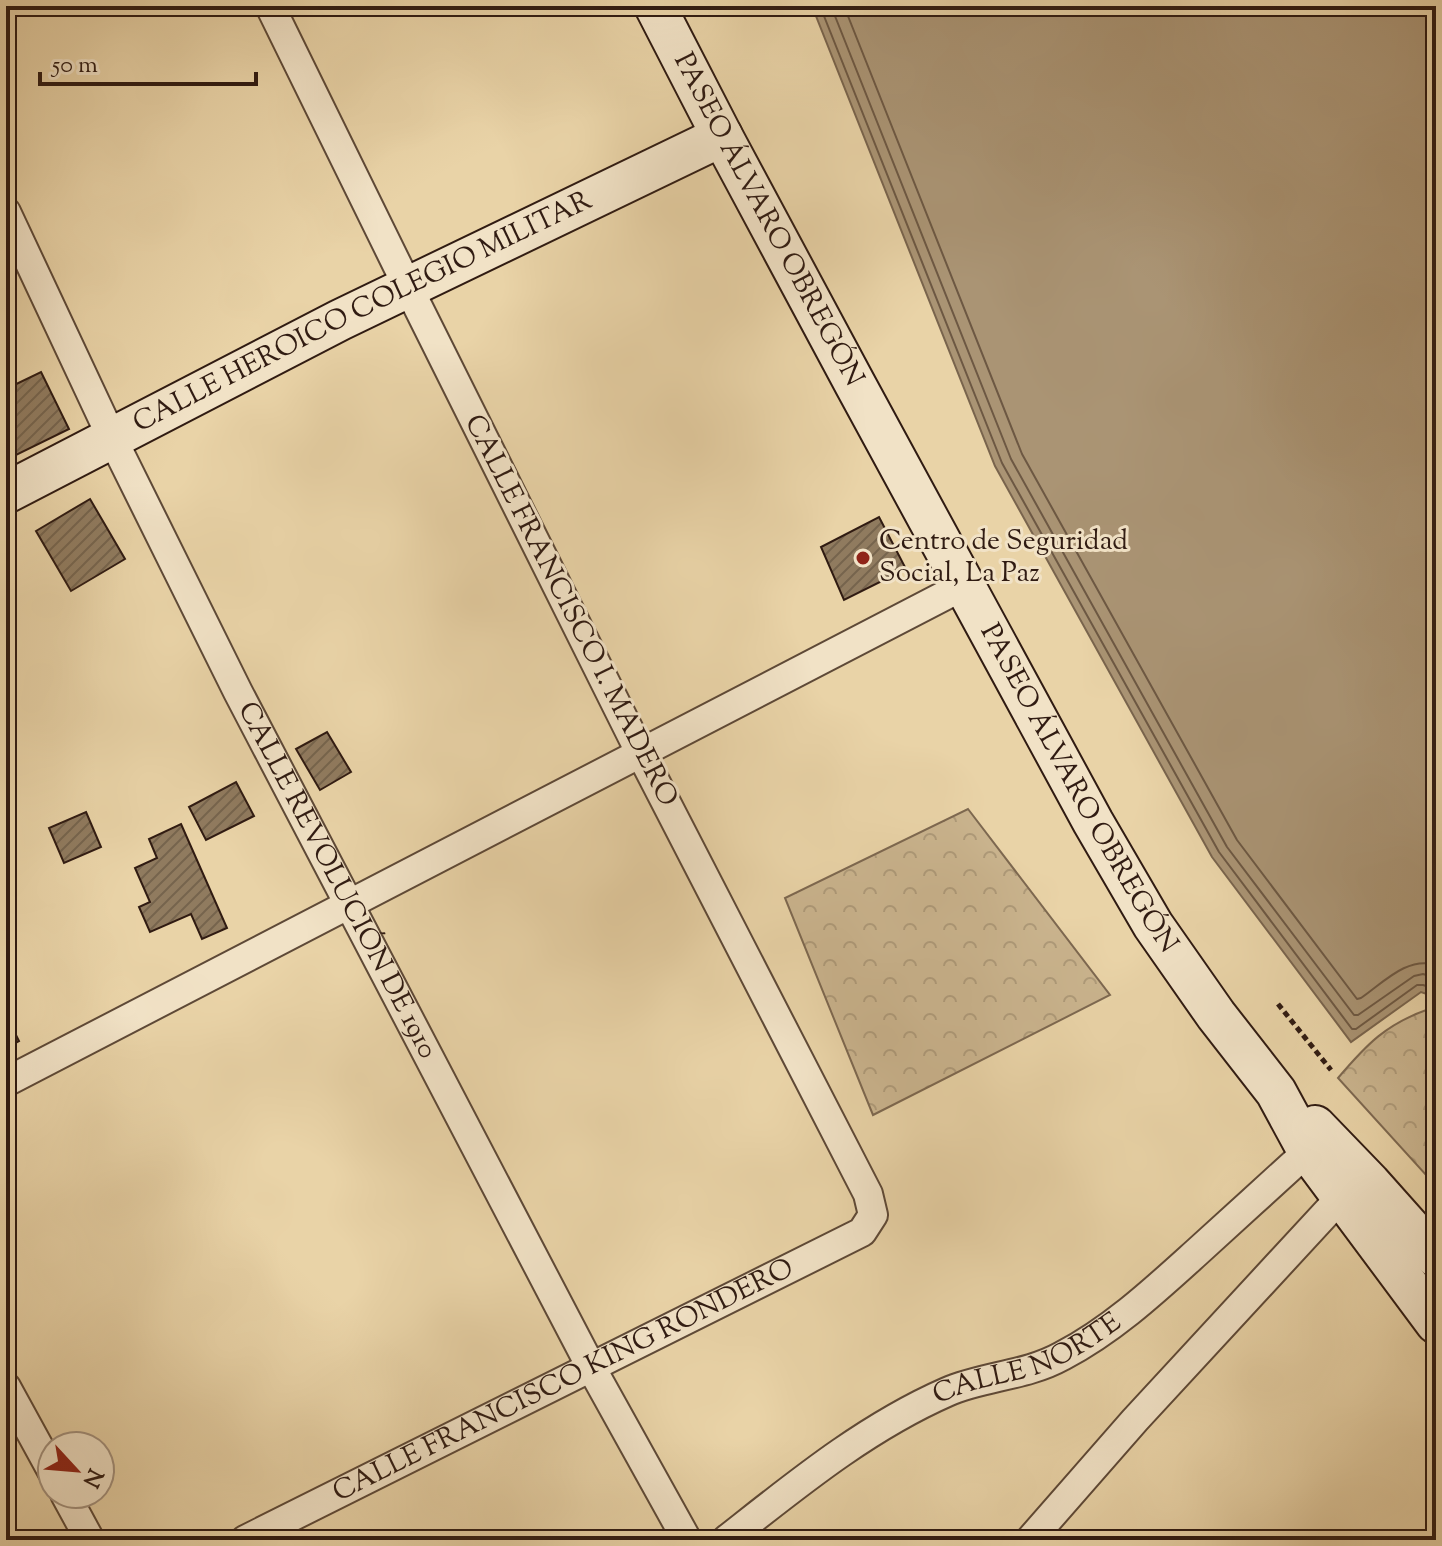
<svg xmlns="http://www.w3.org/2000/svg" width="1442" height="1546" font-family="'Sorts Mill Goudy',serif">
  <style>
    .forest { fill: url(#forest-crowns); stroke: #7d6850; stroke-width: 2 }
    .water { fill: #aa9474; stroke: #79644d; stroke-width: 2 }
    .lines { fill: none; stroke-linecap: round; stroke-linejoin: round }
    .shore { stroke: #6d5843; stroke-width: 2 }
    .building { fill: url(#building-hatch); stroke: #301b12; stroke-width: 2 }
    .street-casing { stroke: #5e4937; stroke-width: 32 }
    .secondary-casing { stroke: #301b12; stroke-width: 44 }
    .path { stroke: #301b12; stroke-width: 5; stroke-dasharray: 6 4; stroke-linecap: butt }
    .street { stroke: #f1e2c6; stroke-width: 28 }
    .secondary { stroke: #f1e2c6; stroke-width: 40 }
    .poi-dot { fill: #8f2418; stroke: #f1e2c6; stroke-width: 3 }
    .labels { text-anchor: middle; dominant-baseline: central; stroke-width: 6; stroke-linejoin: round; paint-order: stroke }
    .street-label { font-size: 28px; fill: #301b12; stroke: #f1e2c6 }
    .poi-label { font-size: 28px; fill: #301b12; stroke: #f1e2c6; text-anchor: start }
  </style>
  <defs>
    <pattern id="forest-crowns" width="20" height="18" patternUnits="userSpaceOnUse" patternTransform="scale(2)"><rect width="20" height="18" fill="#cab48e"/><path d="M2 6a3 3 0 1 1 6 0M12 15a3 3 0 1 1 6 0" fill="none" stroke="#ae9a79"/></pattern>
    <pattern id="building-hatch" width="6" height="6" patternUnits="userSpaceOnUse" patternTransform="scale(2)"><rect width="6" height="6" fill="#907b5f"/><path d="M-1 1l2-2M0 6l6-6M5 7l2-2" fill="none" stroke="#76644d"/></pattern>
  </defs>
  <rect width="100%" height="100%" fill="#e9d3a7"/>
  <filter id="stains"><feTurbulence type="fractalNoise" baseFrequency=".0025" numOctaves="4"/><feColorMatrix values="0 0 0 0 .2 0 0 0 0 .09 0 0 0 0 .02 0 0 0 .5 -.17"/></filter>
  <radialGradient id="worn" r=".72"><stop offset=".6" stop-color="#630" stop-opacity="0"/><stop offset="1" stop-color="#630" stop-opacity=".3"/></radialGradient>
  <path class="forest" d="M968,809L1110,995L873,1115L785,898Z
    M1429,1009L1436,1011V1186L1338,1078C1367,1044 1386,1024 1429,1009Z"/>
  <path class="water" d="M812,6H1436V997L1421,992L1351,1042L1212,857L995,466Z"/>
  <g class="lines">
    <path class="shore" d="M820,6L1002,463L1219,852L1352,1029H1356L1417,985H1423L1436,989
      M831,6L1011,459L1227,847L1354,1015H1358L1414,976L1423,974L1436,978
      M844,6L1022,454L1237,840L1357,999L1361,998C1383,983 1407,956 1436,965"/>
  </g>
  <path class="building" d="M41,372L69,429L14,456L6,440V389Z
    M90,499L125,559L71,591L36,531Z
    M879,517L906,569L844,600L821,547Z
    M327,732L351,772L320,790L296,749Z
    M236,782L254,816L206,840L189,807Z
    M86,812L101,847L64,863L49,828Z
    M181,824L227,928L202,939L191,914L150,932L139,907L150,902L135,868L157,858L149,839Z
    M6,1015L19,1041L6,1048Z"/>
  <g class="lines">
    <defs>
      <g id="street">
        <path id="s1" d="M6,212L112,438L238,692L592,1369L687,1540"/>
        <path d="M6,1082L965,585"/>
        <path d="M6,1387L52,1471"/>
        <path d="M65,1494L90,1540"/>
        <path id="s2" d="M245,1540L862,1232L873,1215L868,1194L640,752L408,287L270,6"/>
        <path id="s3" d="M726,1540C796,1485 865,1428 947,1392C984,1376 1026,1376 1062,1356C1112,1330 1154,1291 1196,1253C1233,1219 1271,1185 1308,1151"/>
        <path d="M1030,1540L1135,1420L1341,1197"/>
      </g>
      <g id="secondary">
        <path id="s4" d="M655,6L722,136L855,384L1093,822L1153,925L1216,1015L1276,1092L1308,1151L1436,1323"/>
        <path id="s5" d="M6,493L340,320L722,136"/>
        <path d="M1315,1126L1370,1183L1436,1257"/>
      </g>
    </defs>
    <use href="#street" class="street-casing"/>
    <use href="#secondary" class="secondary-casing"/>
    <path class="path" d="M1278,1004L1331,1070"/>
    <use href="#street" class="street"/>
    <use href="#secondary" class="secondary"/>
  </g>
  <circle class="poi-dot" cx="863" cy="558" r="8"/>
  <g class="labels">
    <g class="street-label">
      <text stroke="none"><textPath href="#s4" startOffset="242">PASEO ÁLVARO OBREGÓN</textPath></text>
      <text stroke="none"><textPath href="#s5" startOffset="400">CALLE HEROICO COLEGIO MILITAR</textPath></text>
      <text transform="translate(570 611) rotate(63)">CALLE FRANCISCO I. MADERO</text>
      <text stroke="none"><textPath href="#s4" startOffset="890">PASEO ÁLVARO OBREGÓN</textPath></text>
      <text stroke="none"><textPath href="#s1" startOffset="746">CALLE REVOLUCIÓN DE 1910</textPath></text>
      <text stroke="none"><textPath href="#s3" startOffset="354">CALLE NORTE</textPath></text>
      <text stroke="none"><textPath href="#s2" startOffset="356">CALLE FRANCISCO KING RONDERO</textPath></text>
    </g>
    <g class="poi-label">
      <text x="879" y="542">Centro de Seguridad<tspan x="879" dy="32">Social, La Paz</tspan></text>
    </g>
  </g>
  <rect width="1442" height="1546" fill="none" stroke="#e9d3a7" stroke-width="32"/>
  <rect x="8" y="8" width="1426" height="1530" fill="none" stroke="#301b12" stroke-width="4"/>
  <rect x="16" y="16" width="1410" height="1514" fill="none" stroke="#301b12" stroke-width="2"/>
  <g transform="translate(76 1470) rotate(116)"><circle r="38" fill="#f1e2c6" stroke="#a4927e" stroke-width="2"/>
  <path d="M0-6L14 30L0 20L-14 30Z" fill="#8f2418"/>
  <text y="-12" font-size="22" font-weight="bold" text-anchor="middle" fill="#301b12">N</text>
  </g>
  <path d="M40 72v12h216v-12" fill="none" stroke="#301b12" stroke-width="4"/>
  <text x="52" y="72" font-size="24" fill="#301b12" stroke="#f1e2c6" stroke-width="6" paint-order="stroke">50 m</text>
  <rect width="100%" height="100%" filter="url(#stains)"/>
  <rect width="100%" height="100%" fill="url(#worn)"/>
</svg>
